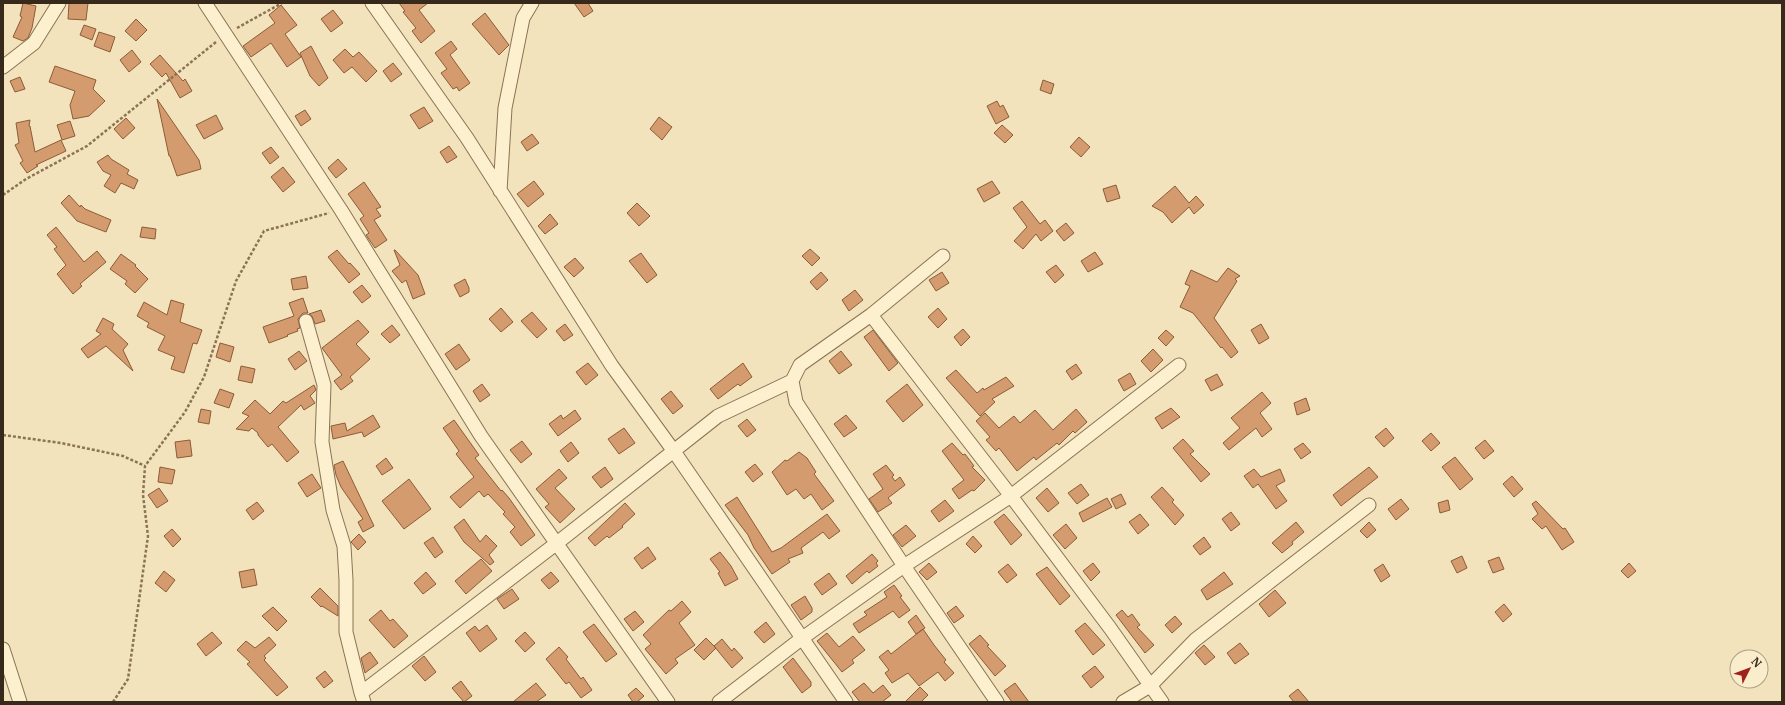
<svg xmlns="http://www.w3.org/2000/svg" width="1785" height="705" font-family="Merriweather,serif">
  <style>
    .building { fill: #d49b6e; stroke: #8c5c37 }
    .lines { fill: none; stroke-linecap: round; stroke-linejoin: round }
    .minor-casing { stroke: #8b7354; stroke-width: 15 }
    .path { stroke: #8b7354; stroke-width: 2.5; stroke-dasharray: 3 2; stroke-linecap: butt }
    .minor { stroke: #fcf0cf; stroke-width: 13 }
  </style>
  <rect width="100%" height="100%" fill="#f2e3bc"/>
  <path class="building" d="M23,3L36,6L32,28L28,38L23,41L13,37L22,17L20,16Z
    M69,3H88L86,20L68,19Z
    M399,3H428L419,10L435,31L421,43L412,31L416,28L403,12L405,11Z
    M574,3H588L593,11L584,17Z
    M281,5L297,25L285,34L301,57L287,67L271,43L251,57L243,46L275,23L269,15Z
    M333,10L343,23L331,32L321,19Z
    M485,13L509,45L499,55L472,24Z
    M136,19L147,30L136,41L125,31Z
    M84,25L96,29L92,40L80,35Z
    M99,32L115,37L110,52L94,46Z
    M451,41L457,49L450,55L470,83L459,91L457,87L453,89L441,73L447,69L435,53Z
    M311,46L328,78L319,86L310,76L300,53Z
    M345,49L353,57L359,52L377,71L366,82L352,67L344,73L333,60Z
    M132,50L141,62L129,72L120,60Z
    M160,55L183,81L185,79L192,91L180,98L166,73L162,77L150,64Z
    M393,63L402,74L391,82L383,71Z
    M55,66L96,80L93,89L105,101L89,116L73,119L70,105L75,91L49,82Z
    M20,77L25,89L15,92L10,81Z
    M1043,80L1054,84L1051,94L1040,90Z
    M157,99L199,160L201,169L177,176L170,156H169Z
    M997,101L1000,107L1003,105L1009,117L996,124L987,106Z
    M424,107L433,121L419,129L410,115Z
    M305,110L311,119L301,126L295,116Z
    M216,115L223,129L204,139L196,125Z
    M659,117L672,127L662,140L650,129Z
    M126,118L135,128L123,139L114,129Z
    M30,120L29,126H30L35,152L61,140L66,151L36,165L38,166L27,173L20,163L23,161L15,145L19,143L16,123Z
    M70,121L75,136L62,140L57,125Z
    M1002,125L1013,135L1005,143L994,133Z
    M532,134L539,143L527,151L521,142Z
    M1079,137L1090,147L1081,157L1070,147Z
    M449,146L457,157L447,163L440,152Z
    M271,147L279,157L270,164L262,153Z
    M108,155L111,159L129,170L127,174L138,180L134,189L121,183L115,193L104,186L111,175L103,171L97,162Z
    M338,159L347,169L336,178L328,168Z
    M283,167L295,182L283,192L271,177Z
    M534,181L544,194L528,207L517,194Z
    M992,181L1000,193L984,202L977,189Z
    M364,182L381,207L376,209L381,216L374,220L387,240L375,248L366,235L369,233L360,219L364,216L348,194Z
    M1116,185L1120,198L1107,202L1103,189Z
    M1175,186L1189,203L1196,196L1204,205L1194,214L1189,207L1172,223L1163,212L1152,206Z
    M69,195L80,207L81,205L85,209L111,220L106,232L77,221L61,203Z
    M1022,201L1040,224L1045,220L1053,231L1041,241L1036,234L1023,249L1014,241L1027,227L1013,208Z
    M637,203L650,216L639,226L627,213Z
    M550,214L558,224L545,234L538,226Z
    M1066,223L1074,233L1064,241L1056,231Z
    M56,227L84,262L97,251L106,262L80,284L82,286L73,294L57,274L66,265L54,249L57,247L47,235Z
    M142,227L156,229L155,239L140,237Z
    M810,249L820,258L812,266L802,256Z
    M337,250L349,264L350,263L360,274L349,283L328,257Z
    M394,250H395L418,275L425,294L413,299L406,280L402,283L392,271L400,265Z
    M1095,252L1103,264L1088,272L1081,261Z
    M641,253L657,275L647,283L629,261Z
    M121,254L136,265L135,266L148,279L135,293L125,284L127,281L110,269Z
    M575,258L584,268L574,277L564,267Z
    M1056,265L1064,275L1055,283L1046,272Z
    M1228,268L1240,276L1235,279L1237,281L1214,318L1238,352L1231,358L1222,347L1221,348L1193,313L1180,307L1190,286L1185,284L1191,270L1217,282Z
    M821,272L828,280L817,290L810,282Z
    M942,272L949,283L936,291L929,280Z
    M306,276L308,288L293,290L291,279Z
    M465,279L469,288V292L460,297L454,285Z
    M362,285L371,296L362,303L353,292Z
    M855,290L863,300L849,311L842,300Z
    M303,298L308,313H303L298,319L300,328L297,329L298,331L287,335L288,336L269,343L263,327L294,316L289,303Z
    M171,300L184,304L180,322L202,330L197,344L193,343L184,373L171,369L175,357L158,350L165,336L147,327L149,323L137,316L144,302L167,315Z
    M501,308L513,322L501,332L489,319Z
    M938,308L947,319L938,328L928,317Z
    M321,310L325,321L315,324L312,316L309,314Z
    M532,312L547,329L537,338L521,321Z
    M103,318L114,324L112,329L128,344L123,350L133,371L106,346L88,358L81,349L101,334L96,331Z
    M358,320L369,332L356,344L370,359L350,377L353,381L341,390L334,381L342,375L322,348Z
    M565,324L573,335L564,341L556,331Z
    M1261,324L1269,338L1259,344L1251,330Z
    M392,325L400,335L390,343L381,334Z
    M963,329L970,337L961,346L954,337Z
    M873,330L898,363L889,371L864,337Z
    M1166,330L1174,337L1166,346L1158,338Z
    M220,343L234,347L230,362L216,357Z
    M459,344L470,360L456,370L445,354Z
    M1153,349L1163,360L1151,372L1141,361Z
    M299,351L307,361L295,370L288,359Z
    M841,351L852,365L839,374L829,361Z
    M588,363L598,375L586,385L576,372Z
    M743,363L752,377L740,386L738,384L718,399L710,389Z
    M1076,364L1082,373L1072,380L1066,371Z
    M241,366L255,369L252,383L238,380Z
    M956,370L977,393L983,388L984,390L1006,377L1014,386L992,399L995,402L980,416L946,378Z
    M1130,373L1136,384L1124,391L1118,380Z
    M1217,374L1223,385L1211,391L1205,380Z
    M482,384L490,395L480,402L473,391Z
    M907,384L923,405L903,422L886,401Z
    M314,385L316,390L310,396L315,403L304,410L301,405L278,427L299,452L287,462L272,444L268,447L258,435V433L252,428L249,431L236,429L249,416L242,413L255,400L270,414L283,401L286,403Z
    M220,389L234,394L229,408L214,403Z
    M671,391L683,406L673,414L661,399Z
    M1262,392L1271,403L1260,413L1272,429L1262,437L1256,428L1229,450L1223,443L1240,428L1231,418Z
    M1306,398L1310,410L1297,415L1294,403Z
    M1171,408L1180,417L1162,429L1155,418Z
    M201,409L211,411L209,424L198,422Z
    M1076,409L1087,422L1075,433L1073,431L1059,445L1057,443L1036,460L1034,457L1017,471L999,448L996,451L986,440L990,437L976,421L985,413L999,428L1014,416L1020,423L1035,410L1053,430Z
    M575,410L581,419L558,436L549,424L561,415L563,419Z
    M373,415L380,427L364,437L362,432L333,439L331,426L345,423L347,431Z
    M846,415L857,428L844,437L834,424Z
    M747,419L756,430L747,437L738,426Z
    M454,420L479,455L475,458L501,491L502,490L509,498L535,535L521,546L510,532L515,527L503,514L505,512L488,494L484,497L479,491L460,508L450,497L474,477L456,454L459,451L443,428Z
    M624,428L635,443L619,454L608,439Z
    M1386,428L1394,438L1384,447L1375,437Z
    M1431,433L1440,443L1431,451L1422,441Z
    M1183,439L1194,451L1190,454L1210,474L1201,482L1173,448Z
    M190,440L192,456L177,458L175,442Z
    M1485,440L1494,451L1484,459L1475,448Z
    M522,441L532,454L521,463L510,450Z
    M571,442L579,453L568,462L560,451Z
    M952,443L963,455L965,454L974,466L972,467L985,480L974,491L972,490L959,499L952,489L964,480L942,451Z
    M1303,443L1311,452L1301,459L1294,449Z
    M799,452L807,458L816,472L814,474L834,501L822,510L811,494L804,499L796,489L787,495L772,472L785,460L787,461Z
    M1455,457L1473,479L1460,490L1442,467Z
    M386,458L393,468L382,475L376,466Z
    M343,461L374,526L363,532L358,522L363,519L341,487L336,475L334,465Z
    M755,464L763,474L753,482L745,472Z
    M886,465L894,475L892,477L895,481L900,477L905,485L888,498L892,503L878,512L869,499L883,489L873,474Z
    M160,467L175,470L172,484L158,482Z
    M605,467L613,479L601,488L592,477Z
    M1369,467L1378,477L1341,506L1333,495Z
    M559,469L567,478L555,488L575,509L560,523L545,507L549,504L536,489Z
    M1254,469L1261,477L1280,469L1285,481L1276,486L1287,501L1276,509L1258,484L1253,488L1244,476Z
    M312,474L321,488L307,497L298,483Z
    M1512,476L1523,489L1514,497L1503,484Z
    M409,479L431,509L404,529L382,501Z
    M1081,484L1089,495L1077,504L1068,493Z
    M1162,487L1174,500L1172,502L1184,515L1175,525L1151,497Z
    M159,488L168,501L157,508L148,495Z
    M1047,488L1059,503L1048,512L1036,498Z
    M1121,494L1126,504L1116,509L1111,499Z
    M737,497L772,552L781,548L827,514L840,531L829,539L823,532L801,548L803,553L788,559L790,562L772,574L754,548L748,535L725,505Z
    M1107,498L1112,507L1083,522L1079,513Z
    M1401,499L1409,509L1396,520L1388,509Z
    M945,500L954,511L939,522L931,511Z
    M1448,500L1450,510L1440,513L1438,503Z
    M1536,501L1563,529L1565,528L1574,542L1562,550L1546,526L1542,529L1532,519L1538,514L1532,504Z
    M257,502L264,511L253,520L246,510Z
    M625,503L635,514L622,526L623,527L609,538L607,536L595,546L588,538Z
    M1231,512L1240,524L1231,531L1222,519Z
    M1004,514L1022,535L1011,545L994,522Z
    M1140,514L1149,525L1138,534L1129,522Z
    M464,519L480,542L486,535L497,546L489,555L494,562L490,565L464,542L454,527Z
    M1296,522L1304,532L1292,542L1293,544L1282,553L1272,543Z
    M1369,522L1376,530L1367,538L1360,531Z
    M1066,524L1077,538L1065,549L1053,535Z
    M906,525L916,536L902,547L893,535Z
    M172,529L181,539L173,547L164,536Z
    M359,534L366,542L358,550L351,542Z
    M973,536L982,546L975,553L966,544Z
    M433,537L443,552L435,558L424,543Z
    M1204,537L1211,547L1200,555L1193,546Z
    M648,547L656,559L642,569L634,558Z
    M720,552L731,566L738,579L725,586L718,573L720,572L710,559Z
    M872,554L878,561L876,563L878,566L869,573L867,571L852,584L846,576Z
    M1462,556L1467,568L1457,573L1451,561Z
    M1499,557L1504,569L1493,573L1488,561Z
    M481,559L492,571L466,594L455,581Z
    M929,563L937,572L927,580L919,572Z
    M1093,563L1100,572L1091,581L1083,571Z
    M1629,563L1636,571L1628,578L1621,571Z
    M1008,564L1017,575L1007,583L998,572Z
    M1383,564L1390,576L1381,582L1374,570Z
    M1047,567L1070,596L1060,605L1036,574Z
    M254,569L257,585L242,588L239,572Z
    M164,571L175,580L166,592L155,583Z
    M426,572L436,584L423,594L414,583Z
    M551,572L559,581L549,589L541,580Z
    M1224,572L1233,584L1207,600L1201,590Z
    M829,573L837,584L822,595L814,584Z
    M894,585L902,596L900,597L910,610L899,618L893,611L859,633L853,624L867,615L864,612L887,597L884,592Z
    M320,588L338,606V616L322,606L321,607L311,597Z
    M512,589L519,599L504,609L497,599Z
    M1275,590L1286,603L1269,617L1259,604Z
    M805,596L812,608V612L801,620L791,605Z
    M682,601L691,612L679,623L695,645L675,659L678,663L666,674L645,649L651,644L643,635L669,610L671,611Z
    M1504,604L1512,614L1503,622L1495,612Z
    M956,606L964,616L954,623L947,613Z
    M273,607L287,621L277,631L262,616Z
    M381,610L390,621L393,619L408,636L394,648L369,620Z
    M1122,610L1128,617L1132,614L1140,625L1137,627L1154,645L1145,653L1116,615Z
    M635,611L644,622L633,631L624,619Z
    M916,615L925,628L916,634L908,622Z
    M1175,616L1182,624L1172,633L1165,625Z
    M766,622L775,634L764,643L754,632Z
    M1085,623L1105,645L1093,655L1075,631Z
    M594,624L617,654L606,662L583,632Z
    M487,625L497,639L480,652L466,633L475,626L479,631Z
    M923,629L934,645L946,660L944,662L954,673L945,681L938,672L919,686L908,673L892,683L885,673L889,670L879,657L888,650L891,654Z
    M212,632L222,643L206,656L197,644Z
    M525,632L535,643L525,652L515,641Z
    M827,633L839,647L853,636L865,650L852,660L854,663L842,672L817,641Z
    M980,635L989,645L987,646L1006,666L995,676L969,644Z
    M269,637L276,645L264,656L266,658L264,660L288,687L277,696L247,664L250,662L237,650L246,641L255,648Z
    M706,638L716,648L704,660L694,650Z
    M722,639L732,651L734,648L743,658L732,668L714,646Z
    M1240,643L1249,654L1235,664L1227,653Z
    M1204,645L1215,657L1205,665L1195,653Z
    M559,647L568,657L566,659L581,679L583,677L592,690L581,698L569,682L566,684L546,659Z
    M370,652L378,663L365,673L361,658Z
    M424,656L436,672L425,681L412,666Z
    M793,658L811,682V686L802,693L783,667Z
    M1095,666L1104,677L1091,688L1082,676Z
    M325,671L333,681L324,688L316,678Z
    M461,681L472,696L464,702L452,688Z
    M536,683L546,695L536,702H513Z
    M864,683L873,693L883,685L891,695L882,702H860L852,692Z
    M1015,683L1029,702H1012L1004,691Z
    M920,687L928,695L921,702H905Z
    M636,688L644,696L637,702H633L628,695Z
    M1298,689L1309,702H1294L1289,696Z"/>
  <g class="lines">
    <defs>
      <path id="minor" d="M205,3L341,210L481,436L668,702
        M372,3L467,138L612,366L673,450L846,702
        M3,67L34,43L59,3
        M500,191L505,108L523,18L532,3
        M943,256L871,315L800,365L792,381L796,402L904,566L997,702
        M871,315L1011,496L1110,628L1162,702
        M306,321L324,385L322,442L333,510L344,546L346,580V632L361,693L364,702
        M3,649L20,702
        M361,693L557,543L718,416L792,381
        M719,702L801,639L904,566L1011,496L1179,365
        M1123,702L1150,686L1195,640L1369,505"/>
    </defs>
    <use href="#minor" class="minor-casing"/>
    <path class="path" d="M237,28L282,3
      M3,195L26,179L87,146L216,42
      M3,435L61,443L123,456L145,466
      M113,702L128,679L148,536L143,495L145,466L185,412L204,377L236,281L264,231L329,213"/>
    <use href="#minor" class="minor"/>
  </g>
  <rect width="1785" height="705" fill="none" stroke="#382a1a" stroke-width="8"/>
  <g transform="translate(1749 669) rotate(48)"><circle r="19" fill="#f9edcc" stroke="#ac9f85"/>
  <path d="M0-3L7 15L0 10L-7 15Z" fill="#9f211e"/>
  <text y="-6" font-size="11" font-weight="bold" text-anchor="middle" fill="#382a1a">N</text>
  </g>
</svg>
